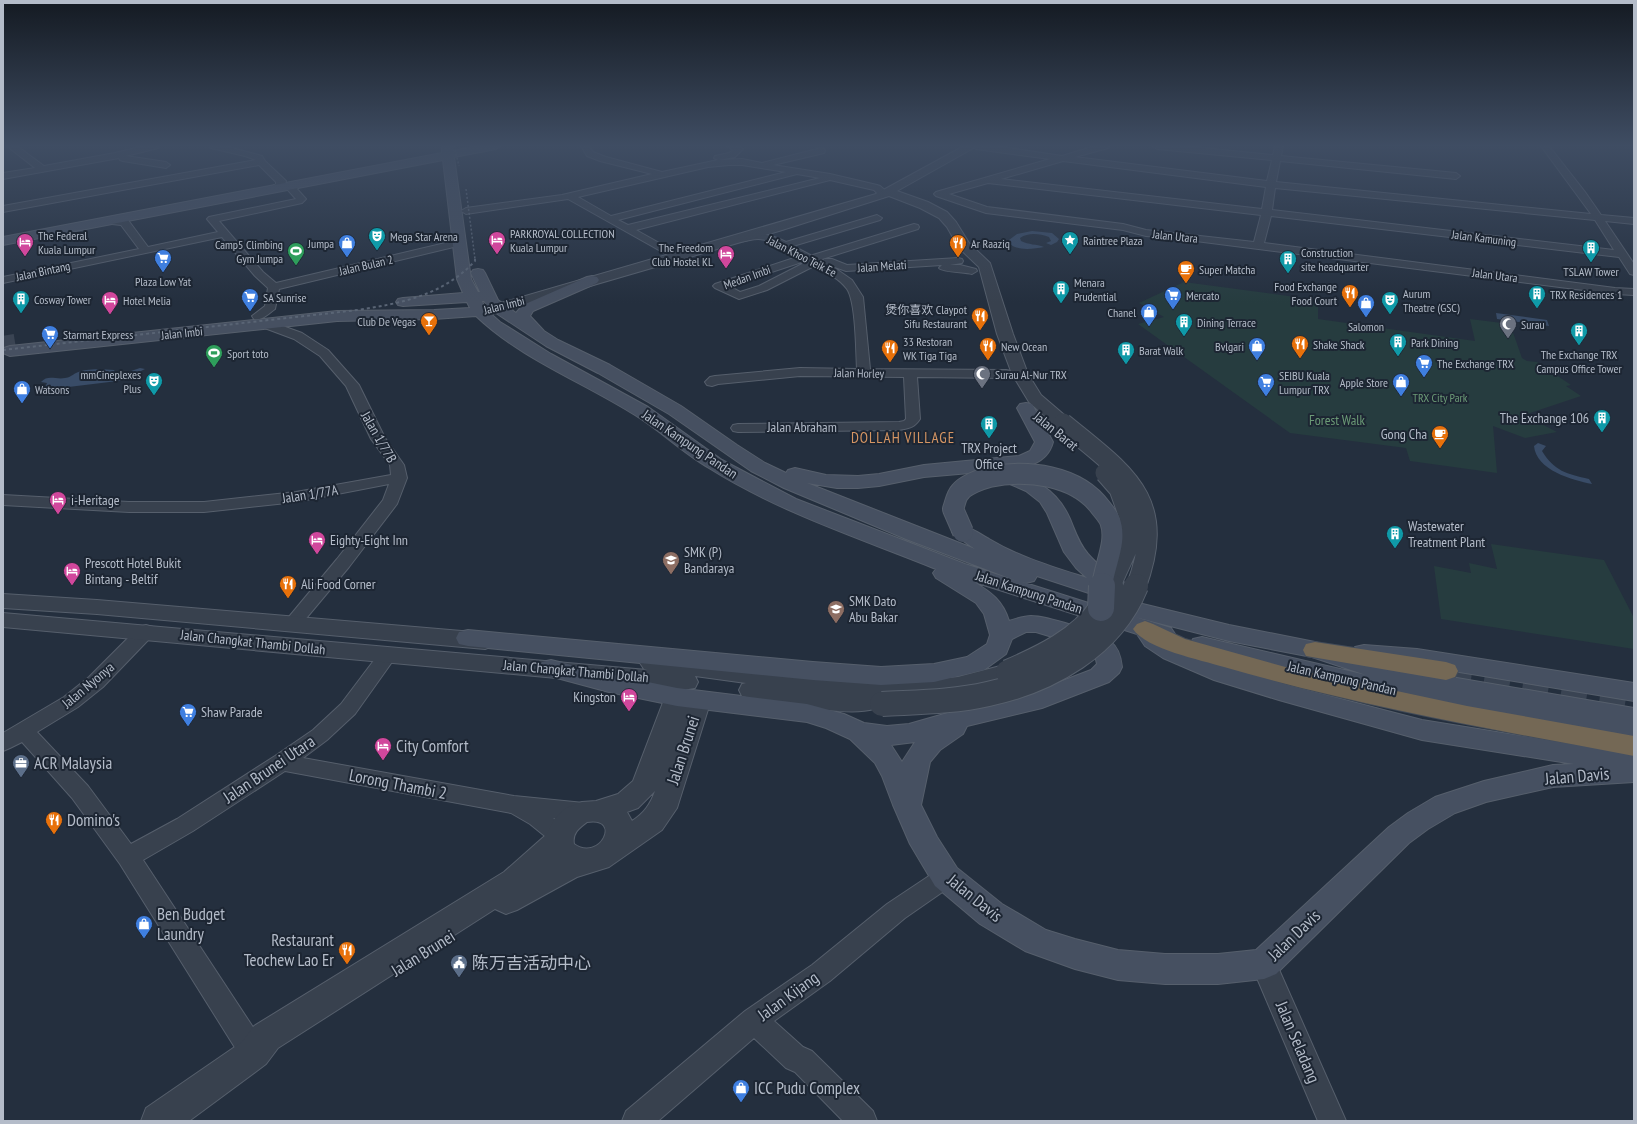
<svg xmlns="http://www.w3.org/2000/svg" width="1637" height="1124" font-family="'PT Sans Narrow','Noto Sans SC',sans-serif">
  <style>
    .green { fill: #263c3f }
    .water { fill: #394c67 }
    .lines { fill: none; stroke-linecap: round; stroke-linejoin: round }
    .secondary-tunnel { stroke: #3a4453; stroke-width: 16; stroke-dasharray: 16 8; stroke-linecap: butt }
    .motorway-tunnel { stroke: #3a4453; stroke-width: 26; stroke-dasharray: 26 13; stroke-linecap: butt }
    .minor-casing { stroke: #565f6c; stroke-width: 2 }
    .tertiary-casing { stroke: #565f6c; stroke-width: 2 }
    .secondary-casing { stroke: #565f6c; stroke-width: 2 }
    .motorway-casing { stroke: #434c59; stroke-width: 2 }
    .minor { fill: #38414e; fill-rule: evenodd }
    .tertiary { fill: #38414e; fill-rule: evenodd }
    .secondary { fill: #465061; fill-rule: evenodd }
    .motorway { fill: #746855; fill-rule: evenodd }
    .rail-far1 { stroke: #5a6575; stroke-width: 1.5; stroke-dasharray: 2 2; stroke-linecap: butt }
    .rail { stroke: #5a6575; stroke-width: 2; stroke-dasharray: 3 3; stroke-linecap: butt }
    .tertiary-bridge-far1-casing { stroke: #565f6c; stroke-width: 21; stroke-linecap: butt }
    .tertiary-bridge-casing { stroke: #565f6c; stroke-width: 26; stroke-linecap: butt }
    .secondary-bridge-far1-casing { stroke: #565f6c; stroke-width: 22; stroke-linecap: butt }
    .secondary-bridge-casing { stroke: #565f6c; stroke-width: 28; stroke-linecap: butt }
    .tertiary-bridge-far1 { stroke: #38414e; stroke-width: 19 }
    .tertiary-bridge { stroke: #38414e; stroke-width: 24 }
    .secondary-bridge-far1 { stroke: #465061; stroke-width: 20 }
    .secondary-bridge { stroke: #465061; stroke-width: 26 }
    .labels { text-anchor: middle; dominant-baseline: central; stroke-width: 4; stroke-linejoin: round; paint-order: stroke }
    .far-poi-label { font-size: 12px; fill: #b4bcc9; stroke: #1d2633; text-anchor: start }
    .far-street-label { font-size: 12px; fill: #b4bcc9; stroke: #1d2633 }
    .far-park-label { font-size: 12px; fill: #6b9a76; stroke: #1d2633 }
    .poi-label { font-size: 14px; fill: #b4bcc9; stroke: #1d2633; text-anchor: start }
    .park-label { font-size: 14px; fill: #6b9a76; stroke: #1d2633 }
    .street-label { font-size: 14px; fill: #b4bcc9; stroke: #1d2633 }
    .neighbourhood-label { font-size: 15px; letter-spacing: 1px; fill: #d59563; stroke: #1d2633 }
    .near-poi-label { font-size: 17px; fill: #b4bcc9; stroke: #1d2633; text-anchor: start }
    .near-street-label { font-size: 17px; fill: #b4bcc9; stroke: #1d2633 }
  </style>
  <rect width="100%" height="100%" fill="#242f3e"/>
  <path class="green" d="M1184,282L1318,300V319L1475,341L1470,319L1510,324L1522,358L1527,361L1537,362L1571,385L1566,386L1581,396L1524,415L1557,432L1525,438L1493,426L1497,473L1410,461L1406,448L1290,433L1138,324L1164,317L1139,303Z
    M1491,544L1604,560L1634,618V649L1441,619L1434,566L1471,573L1469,563L1497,569Z"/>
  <path class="water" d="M1032,231L1052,233L1059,239L1057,242L1051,245L1046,243L1051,241L1049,237C1040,234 1029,232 1020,238L1021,241C1029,245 1036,244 1044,247C1033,249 1018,251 1010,244L1009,240L1017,234Z
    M1496,313L1547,320L1549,326L1497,319Z
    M140,368L145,369L137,373L134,379L44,390L47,383L41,382C48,374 56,380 65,378C69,378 72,375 76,373C86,368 102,369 114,370L116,374L125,373Z
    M1538,443L1546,446L1542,451C1554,471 1567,474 1589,479L1592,484C1572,480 1536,470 1534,446Z"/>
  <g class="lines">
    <path class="secondary-tunnel" d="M3,344L15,342"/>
    <path class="motorway-tunnel" d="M1446,671L1634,702"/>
    <defs>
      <path id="minor" d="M7,146H17L44,166L115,153L144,146H159L158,148L126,156L166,162L170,165L166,168L123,161L120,160L119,158L3,179V173L35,168Z
        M210,146H225L262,156L265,161L284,179L286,181L285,185L275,191H269L267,189L276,184V182L259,165L3,212V206L256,160L245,156L211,148Z
        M581,146H589L593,152L606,157L662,172L718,160L714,158L715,156L729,153L733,150L727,146H739L743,149L735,157L719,160L742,159L762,163L821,148L824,149L825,151L824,153L773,165L830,174L877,185L880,186L887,192L883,198H877L875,196L877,193L874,190L830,180L636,230L679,254L680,256L675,259L568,199L466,214L461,211L466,208L562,195L652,174L600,161L587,156ZM729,165H742L786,172L611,216L578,197L708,167ZM797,174L820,178L628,225L618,220Z
        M972,146H995L1062,156L1095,146H1109L1108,148L1075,157L1267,181L1272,160L1157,149L1153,146H1183L1273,155L1275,146H1283L1281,156L1456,173L1460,176L1456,179L1280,161L1276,182L1591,214L1541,146H1549L1585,192L1601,215L1634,218V224L1605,221L1634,264V275L1630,274L1619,257L1271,216L1264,243L1615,288L1634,289V295L1615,294L1180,239L1146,236L1123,230L986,213L936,196L934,194L936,192L1050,159L976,149ZM1063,161L1266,187L1262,209L1001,179ZM988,183L1261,215L1254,242L1146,230L1123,224L987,207L949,194ZM1275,188L1595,220L1614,250L1272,210Z
        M297,181L302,184L297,189L306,199L302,203L219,221L263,272L276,283L458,240L463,243L462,245L279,289L275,309C268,314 262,321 254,319L252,316L265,306L268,288L255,276L222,237L3,283V277L139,249L121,225L103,223L101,221L103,219L128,220L148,247L218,232L207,219L209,217L296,199L287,189L294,182Z
        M877,215L882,218L880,220L793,246L812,256L813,255L914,224L918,225L919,227L918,229L819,260L823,262L824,259H832L847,265L958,258L962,259L963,261L962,263L950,265H960L976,269L977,271L972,274C964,272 942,272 939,268L942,265L846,271L832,266L852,280L863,297L870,369L1006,370L1011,371L1013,374L1011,377L1006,378L917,377L920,419C914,428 909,428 899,430L738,432L733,431L731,428L733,425L738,424L899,422L904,421L906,419L904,377L800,376L718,384L712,386L707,385L705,382L710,377L715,376L800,368L857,369C856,351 856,302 847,289C839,278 826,272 814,266L767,290L739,299L715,288L713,286L715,284L797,257C785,250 772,239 758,239C750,239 743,243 735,241L734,239L735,237C754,232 768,233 786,242ZM805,261L806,262L759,286L740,292L729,286Z
        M266,320L302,333L328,350L359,385L385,438L404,465L407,478L397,504L349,567L298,628L292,630L286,628L283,624L337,559L383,500L389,484L296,502L204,512H129L3,505V495L129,502H204L296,492L391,475L390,465L371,439L346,386L320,356L294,339L262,327L260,324L262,321Z
        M146,625L153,627L155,631L153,635L103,687L78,707L37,732L88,786L131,844L177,819L275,756L313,730L341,704L381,651L388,649L395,651L397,655L355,714L327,740L303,758L514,796L584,803L592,806L595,812L592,818L584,821L553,818L567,829L570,835L567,841L559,844L551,841L530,824L511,813L285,771L193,831L143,860L264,1044L268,1053L264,1062L254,1066L244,1062L120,864L72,798L22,742L10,748L3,751V733L64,697L89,677L139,627Z
        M946,867L954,870L958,877L954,884L905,918L830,981L774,1021L803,1047L812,1051L873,1111L877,1121H843L795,1072L786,1068L754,1038L658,1121H622L626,1111L745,1011L812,965L887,904L938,870Z
        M1264,953L1273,956L1346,1121H1318L1251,964L1255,956Z"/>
      <path id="tertiary" d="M964,146H977L897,191L928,202L947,212L956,222L969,243L990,263L1013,334L1028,374L1041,395L1069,419L1072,423L1069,427L1063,428L1057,427L1029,402L1012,374L997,334L979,267L959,248L947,227L939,218L920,208L889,196L779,231L504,311L499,312L494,311L492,308L494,305L876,194Z
        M3,594L97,600L485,633L493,636L497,641L493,646L485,649L97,614L3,608Z
        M3,613L647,670L644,669L640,663L644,657L652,655L870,682H913L958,677L1008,664L1016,666L1020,672L1016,678L958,693L913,698H875L877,703L874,709C847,717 781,703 751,698L742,696L739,690L742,684L746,683L695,676L698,682L695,688L682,690L686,691L689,696L690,694L699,691L708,694L711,700L677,808L662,830L609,867L577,877L517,910L506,914L495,909L278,1048L266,1064L189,1121H141L146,1108L242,1042L254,1026L504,872L547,834L555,818L566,808L582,802L596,801L618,794L633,781L665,697L668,691L675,689L3,627ZM655,791C650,805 644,813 632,821L627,812L638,808ZM587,822C623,816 600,863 574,844C572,833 579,828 587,822Z"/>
      <path id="secondary" d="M442,146H452L453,151L478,146H501L496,149L454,157L471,279L478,292H480L471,273L473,270L478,269L483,270L485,273L498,300L516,313L523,305L587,277L592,276L597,277L599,280L597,283L533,311L530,316L544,331L558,340L610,365L681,406L737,445L765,463L786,473L788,470L795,468L826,475L858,476L879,474L924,465L1019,456L1030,451L1035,442L1017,408L1020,404L1026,403L1032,404L1053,442C1047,465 1024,468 1003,470C1033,477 1057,489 1070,519C1075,531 1079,544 1088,554C1094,561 1101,567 1108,573C1116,578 1125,581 1130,589L1127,594L1121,596L1118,598L1229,625L1315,642L1352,653L1355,647L1364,645L1417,649L1634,683V701L1417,665L1381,663L1398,668L1634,708V744L1425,706L1290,675L1193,651L1190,645L1193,639L1202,637L1366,675L1312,657L1229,641L1135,617L1171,628L1175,634L1171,640L1181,646L1232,668L1291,686L1422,720L1622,752L1632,755L1634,759V782L1553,787L1486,802L1455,813L1428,829L1409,843L1276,974L1264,979L1218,984H1165L1118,980L1075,969L1025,951L980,924L935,886L910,844L893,805L882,776L875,763L850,739L826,728L807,722L677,706L609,692L542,674L539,668L542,662L551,660L609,674L677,688L807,704L844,714L864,723L887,726L909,724L972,706L1028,694L1091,670L1097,664L1095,655L1081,647L1059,639L1036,632H1026L1012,639L1006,654L984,670L934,682L881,685L813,680L468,646L459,644L456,638L459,632L468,630L813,662L881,667L934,664L967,657L987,644L990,635L984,614L976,603L936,578L933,573L936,569C859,538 779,512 709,468C683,453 661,431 635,415C583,382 521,359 476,316L434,319L337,321L10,356L3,353L4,348L10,346L337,311L434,310L470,308L467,302L403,306L398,305L396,302L398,299L403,298L463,293L457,279L443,160L3,245V237L442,153ZM482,301H484L487,305L484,306ZM496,313L546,346L598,373L669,414L751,471L784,488L906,539L1017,581L965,564L796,499L722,460L648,407L551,354L500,322L491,314ZM993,471L990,475L993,479L1010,484L1026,491L1040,502L1047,513L1064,552L1076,568L1087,578C1053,567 1019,557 989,539C977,533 970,524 956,528L952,532L956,536L975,549L807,483L837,488H858L879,486L924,477ZM1037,576L1101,597L1096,603L1098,606L1019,581L1026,583L1034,581ZM974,582L1137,634L1145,646L1163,658L1214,680L1279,700L1422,740L1574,764L1553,765L1484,781L1435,797L1408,813L1389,827L1256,950L1218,954H1165L1118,950L1075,939L1046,930L1002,904L957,868L937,837L921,805L930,762L940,750L963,734L967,726L1042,708L1109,682L1119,673L1122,667C1121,658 1119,648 1111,642C1098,632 1047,616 1031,616C1024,616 1016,619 1009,621C1003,601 991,592 974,582ZM915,742L902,762L891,745Z"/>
      <path id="motorway" d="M1145,621L1153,624L1185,639L1289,668L1467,706L1634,736V756C1497,730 1358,706 1224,667C1201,660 1146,649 1133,629L1137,624Z
        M1315,642L1446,662L1455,665L1458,671L1455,677L1446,680L1306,656L1303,650L1306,644Z"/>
    </defs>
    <use href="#minor" class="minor-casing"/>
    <use href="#tertiary" class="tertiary-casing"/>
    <use href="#secondary" class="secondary-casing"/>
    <use href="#motorway" class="motorway-casing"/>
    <use href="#minor" class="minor"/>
    <use href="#tertiary" class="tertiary"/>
    <use href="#secondary" class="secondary"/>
    <use href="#motorway" class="motorway"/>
    <path class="rail-far1" d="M454,146L459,166
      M466,189L475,259"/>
    <path class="rail" d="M3,350L358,310C403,303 443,295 475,261V258"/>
    <defs>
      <path id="tertiary-bridge-far1" d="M1063,423C1125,474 1169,499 1136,587
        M1105,473L1119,489L1129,517L1131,541L1110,587"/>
      <path id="tertiary-bridge" d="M1008,672C1041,658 1081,639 1101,608C1105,602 1108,593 1111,586
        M882,704C917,702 953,702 988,694C1049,681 1112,646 1136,586"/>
      <path id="secondary-bridge-far1" d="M963,532L953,509C955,504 956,496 960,492C965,485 981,479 989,477C1027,469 1077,475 1101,508C1104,512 1108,516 1110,521C1118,542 1104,565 1102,587"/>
      <path id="secondary-bridge" d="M1101,608L1102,586"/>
    </defs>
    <use href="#tertiary-bridge-far1" class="tertiary-bridge-far1-casing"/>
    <use href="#tertiary-bridge" class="tertiary-bridge-casing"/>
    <use href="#secondary-bridge-far1" class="secondary-bridge-far1-casing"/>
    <use href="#secondary-bridge" class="secondary-bridge-casing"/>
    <use href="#tertiary-bridge-far1" class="tertiary-bridge-far1"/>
    <use href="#tertiary-bridge" class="tertiary-bridge"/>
    <use href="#secondary-bridge-far1" class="secondary-bridge-far1"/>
    <use href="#secondary-bridge" class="secondary-bridge"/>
  </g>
  <linearGradient id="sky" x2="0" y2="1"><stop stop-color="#141a22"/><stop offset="0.48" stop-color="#3f4d63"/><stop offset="1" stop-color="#3f4d63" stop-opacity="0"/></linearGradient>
  <rect width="1637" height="303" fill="url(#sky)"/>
  <defs>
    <symbol id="theatre-pin" viewBox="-11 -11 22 30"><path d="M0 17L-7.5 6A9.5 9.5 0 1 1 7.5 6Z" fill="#0f9aa8" stroke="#1d2633"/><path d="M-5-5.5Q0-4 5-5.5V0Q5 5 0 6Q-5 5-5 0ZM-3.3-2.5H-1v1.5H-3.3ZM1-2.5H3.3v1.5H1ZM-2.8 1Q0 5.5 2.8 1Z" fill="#fff"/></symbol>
    <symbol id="hotel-pin" viewBox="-11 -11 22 30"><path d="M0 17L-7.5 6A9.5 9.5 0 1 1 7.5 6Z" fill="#d1479c" stroke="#1d2633"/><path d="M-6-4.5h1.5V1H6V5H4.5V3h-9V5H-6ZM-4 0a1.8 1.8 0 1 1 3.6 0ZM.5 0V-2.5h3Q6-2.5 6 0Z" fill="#fff"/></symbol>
    <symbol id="sight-pin" viewBox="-11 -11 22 30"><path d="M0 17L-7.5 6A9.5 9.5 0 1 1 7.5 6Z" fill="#0f9aa8" stroke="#1d2633"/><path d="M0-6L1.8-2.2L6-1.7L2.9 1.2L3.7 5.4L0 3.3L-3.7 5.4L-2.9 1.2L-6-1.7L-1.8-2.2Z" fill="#fff"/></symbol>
    <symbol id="shop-pin" viewBox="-11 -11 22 30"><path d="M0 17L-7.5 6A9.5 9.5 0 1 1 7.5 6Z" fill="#3f7fe0" stroke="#1d2633"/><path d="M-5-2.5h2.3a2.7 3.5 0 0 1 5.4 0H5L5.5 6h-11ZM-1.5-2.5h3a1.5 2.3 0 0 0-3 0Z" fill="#fff"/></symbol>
    <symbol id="restaurant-pin" viewBox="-11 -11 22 30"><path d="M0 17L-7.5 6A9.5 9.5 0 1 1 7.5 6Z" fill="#e8710a" stroke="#1d2633"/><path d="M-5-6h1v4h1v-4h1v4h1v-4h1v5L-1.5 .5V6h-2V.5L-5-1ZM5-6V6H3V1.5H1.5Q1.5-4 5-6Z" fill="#fff"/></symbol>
    <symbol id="building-pin" viewBox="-11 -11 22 30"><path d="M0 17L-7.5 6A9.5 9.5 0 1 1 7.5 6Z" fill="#0f9aa8" stroke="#1d2633"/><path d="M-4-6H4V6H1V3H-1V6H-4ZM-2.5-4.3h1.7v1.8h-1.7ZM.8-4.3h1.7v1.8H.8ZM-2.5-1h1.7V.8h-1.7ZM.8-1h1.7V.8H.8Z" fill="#fff"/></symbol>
    <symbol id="stadium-pin" viewBox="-11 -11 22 30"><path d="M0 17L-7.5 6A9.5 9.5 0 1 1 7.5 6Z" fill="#2e9e5b" stroke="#1d2633"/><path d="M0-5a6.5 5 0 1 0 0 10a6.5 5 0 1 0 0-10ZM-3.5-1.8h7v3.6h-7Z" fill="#fff"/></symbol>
    <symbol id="supermarket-pin" viewBox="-11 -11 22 30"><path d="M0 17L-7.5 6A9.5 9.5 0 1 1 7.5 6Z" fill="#3f7fe0" stroke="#1d2633"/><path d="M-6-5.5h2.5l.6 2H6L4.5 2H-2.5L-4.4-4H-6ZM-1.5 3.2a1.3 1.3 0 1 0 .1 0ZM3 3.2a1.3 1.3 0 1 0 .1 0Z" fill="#fff"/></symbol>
    <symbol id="cafe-pin" viewBox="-11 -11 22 30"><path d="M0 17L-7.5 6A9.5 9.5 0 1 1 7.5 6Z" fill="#e8710a" stroke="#1d2633"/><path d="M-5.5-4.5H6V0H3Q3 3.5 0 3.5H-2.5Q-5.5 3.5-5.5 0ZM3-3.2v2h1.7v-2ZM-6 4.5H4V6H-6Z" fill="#fff"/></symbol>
    <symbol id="bar-pin" viewBox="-11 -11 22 30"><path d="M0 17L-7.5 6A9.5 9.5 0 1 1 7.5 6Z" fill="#e8710a" stroke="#1d2633"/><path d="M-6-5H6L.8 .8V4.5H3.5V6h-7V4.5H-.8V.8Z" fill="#fff"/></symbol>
    <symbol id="mosque-pin" viewBox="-11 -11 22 30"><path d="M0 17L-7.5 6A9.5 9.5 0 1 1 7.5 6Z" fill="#6b7280" stroke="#1d2633"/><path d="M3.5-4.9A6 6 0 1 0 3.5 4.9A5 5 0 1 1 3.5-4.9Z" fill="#fff"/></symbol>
    <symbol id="school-pin" viewBox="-11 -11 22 30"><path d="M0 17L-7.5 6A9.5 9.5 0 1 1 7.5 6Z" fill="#8d6e63" stroke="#1d2633"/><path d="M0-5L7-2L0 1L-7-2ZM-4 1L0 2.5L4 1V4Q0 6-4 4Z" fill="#fff"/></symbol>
    <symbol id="office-pin" viewBox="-11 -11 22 30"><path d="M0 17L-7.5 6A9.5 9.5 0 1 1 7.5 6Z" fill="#5c6f8a" stroke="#1d2633"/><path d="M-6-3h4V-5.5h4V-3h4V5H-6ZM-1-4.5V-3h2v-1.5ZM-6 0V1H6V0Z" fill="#fff"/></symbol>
    <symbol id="civic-pin" viewBox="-11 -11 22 30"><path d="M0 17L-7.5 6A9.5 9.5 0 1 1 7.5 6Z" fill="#5c6f8a" stroke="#1d2633"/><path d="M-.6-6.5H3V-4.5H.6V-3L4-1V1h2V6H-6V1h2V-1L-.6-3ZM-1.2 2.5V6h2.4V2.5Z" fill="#fff"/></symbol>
  </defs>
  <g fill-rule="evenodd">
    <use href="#theatre-pin" x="367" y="226" width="20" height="27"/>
    <use href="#hotel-pin" x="487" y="230" width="20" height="27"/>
    <use href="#sight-pin" x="1060" y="230" width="20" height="27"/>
    <use href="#hotel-pin" x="15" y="232" width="20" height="27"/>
    <use href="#shop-pin" x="337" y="233" width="20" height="27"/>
    <use href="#restaurant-pin" x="948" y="233" width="20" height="27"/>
    <use href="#building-pin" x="1581" y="238" width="20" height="27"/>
    <use href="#stadium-pin" x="286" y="241" width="20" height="27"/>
    <use href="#hotel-pin" x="716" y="244" width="20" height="27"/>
    <use href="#supermarket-pin" x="153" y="248" width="20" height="27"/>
    <use href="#building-pin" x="1278" y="249" width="20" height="27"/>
    <use href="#cafe-pin" x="1176" y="259" width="20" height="27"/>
    <use href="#building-pin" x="1051" y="279" width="20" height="27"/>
    <use href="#restaurant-pin" x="1340" y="283" width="20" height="27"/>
    <use href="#building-pin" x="1527" y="284" width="20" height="27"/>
    <use href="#supermarket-pin" x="1163" y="285" width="20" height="27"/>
    <use href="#supermarket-pin" x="240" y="287" width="20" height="27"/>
    <use href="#building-pin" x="11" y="289" width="20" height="27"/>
    <use href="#hotel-pin" x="100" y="290" width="20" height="27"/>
    <use href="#theatre-pin" x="1380" y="290" width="20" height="27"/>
    <use href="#shop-pin" x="1356" y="293" width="20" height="27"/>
    <use href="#shop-pin" x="1139" y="302" width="20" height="27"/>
    <use href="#restaurant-pin" x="970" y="306" width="20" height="27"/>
    <use href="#bar-pin" x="419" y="311" width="20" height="27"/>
    <use href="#building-pin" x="1174" y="312" width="20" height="27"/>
    <use href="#mosque-pin" x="1498" y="314" width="20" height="27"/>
    <use href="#building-pin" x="1569" y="321" width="20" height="27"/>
    <use href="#supermarket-pin" x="40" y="324" width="20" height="27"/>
    <use href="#building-pin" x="1388" y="332" width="20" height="27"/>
    <use href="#restaurant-pin" x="1290" y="334" width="20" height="27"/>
    <use href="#restaurant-pin" x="978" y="336" width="20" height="27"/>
    <use href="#shop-pin" x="1247" y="336" width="20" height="27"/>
    <use href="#restaurant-pin" x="880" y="338" width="20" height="27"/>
    <use href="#building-pin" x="1116" y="340" width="20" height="27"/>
    <use href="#stadium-pin" x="204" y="343" width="20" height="27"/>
    <use href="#supermarket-pin" x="1414" y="353" width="20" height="27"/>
    <use href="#mosque-pin" x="972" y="364" width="20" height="27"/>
    <use href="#theatre-pin" x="144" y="371" width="20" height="27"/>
    <use href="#supermarket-pin" x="1256" y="372" width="20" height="27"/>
    <use href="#shop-pin" x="1391" y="372" width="20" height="27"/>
    <use href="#shop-pin" x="12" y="379" width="20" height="27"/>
    <use href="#building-pin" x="1592" y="408" width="20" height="27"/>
    <use href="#building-pin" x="979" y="414" width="20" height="27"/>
    <use href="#cafe-pin" x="1430" y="424" width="20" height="27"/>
    <use href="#hotel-pin" x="48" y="490" width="20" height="27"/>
    <use href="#building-pin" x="1385" y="524" width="20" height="27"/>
    <use href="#hotel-pin" x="307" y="530" width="20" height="27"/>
    <use href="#school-pin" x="661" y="550" width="20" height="27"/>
    <use href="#hotel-pin" x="62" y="561" width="20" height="27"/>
    <use href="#restaurant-pin" x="278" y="574" width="20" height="27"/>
    <use href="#school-pin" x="826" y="599" width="20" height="27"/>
    <use href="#hotel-pin" x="619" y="687" width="20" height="27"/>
    <use href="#supermarket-pin" x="178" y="702" width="20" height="27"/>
    <use href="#hotel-pin" x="373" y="736" width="20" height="27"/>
    <use href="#office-pin" x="11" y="753" width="20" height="27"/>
    <use href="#restaurant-pin" x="44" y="810" width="20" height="27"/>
    <use href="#shop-pin" x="134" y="914" width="20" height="27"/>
    <use href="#restaurant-pin" x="337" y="940" width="20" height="27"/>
    <use href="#civic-pin" x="449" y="953" width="20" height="27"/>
    <use href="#shop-pin" x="731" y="1078" width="20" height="27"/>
  </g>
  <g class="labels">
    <g class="far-poi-label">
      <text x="510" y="233">PARKROYAL COLLECTION<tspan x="510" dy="14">Kuala Lumpur</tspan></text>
      <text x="38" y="235">The Federal<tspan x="38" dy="14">Kuala Lumpur</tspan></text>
      <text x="390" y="236">Mega Star Arena</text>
      <text x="1083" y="240">Raintree Plaza</text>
      <text x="334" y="243" text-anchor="end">Jumpa</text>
      <text x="971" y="243">Ar Raaziq</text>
      <text x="283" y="244" text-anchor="end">Camp5 Climbing<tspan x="283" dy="14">Gym Jumpa</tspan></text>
      <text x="713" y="247" text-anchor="end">The Freedom<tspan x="713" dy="14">Club Hostel KL</tspan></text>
      <text x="1301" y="252">Construction<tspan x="1301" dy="14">site headquarter</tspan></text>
      <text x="1199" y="269">Super Matcha</text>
      <text x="1591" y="271" text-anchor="middle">TSLAW Tower</text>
      <text x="163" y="281" text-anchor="middle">Plaza Low Yat</text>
      <text x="1074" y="282">Menara<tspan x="1074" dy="14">Prudential</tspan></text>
      <text x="1337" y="286" text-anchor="end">Food Exchange<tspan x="1337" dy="14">Food Court</tspan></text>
      <text x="1403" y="293">Aurum<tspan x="1403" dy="14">Theatre (GSC)</tspan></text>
      <text x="1550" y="294">TRX Residences 1</text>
      <text x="1186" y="295">Mercato</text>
      <text x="263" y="297">SA Sunrise</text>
      <text x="34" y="299">Cosway Tower</text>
      <text x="123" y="300">Hotel Melia</text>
      <text x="967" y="309" text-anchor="end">煲你喜欢 Claypot<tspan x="967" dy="14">Sifu Restaurant</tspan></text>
      <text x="1136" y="312" text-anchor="end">Chanel</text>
      <text x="416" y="321" text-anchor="end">Club De Vegas</text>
      <text x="1197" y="322">Dining Terrace</text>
      <text x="1521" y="324">Surau</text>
      <text x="1366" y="326" text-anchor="middle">Salomon</text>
      <text x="63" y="334">Starmart Express</text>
      <text x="903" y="341">33 Restoran<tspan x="903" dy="14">WK Tiga Tiga</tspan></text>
      <text x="1411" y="342">Park Dining</text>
      <text x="1313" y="344">Shake Shack</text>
      <text x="1001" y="346">New Ocean</text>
      <text x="1244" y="346" text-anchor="end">Bvlgari</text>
      <text x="1139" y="350">Barat Walk</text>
      <text x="227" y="353">Sport toto</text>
      <text x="1579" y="354" text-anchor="middle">The Exchange TRX<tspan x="1579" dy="14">Campus Office Tower</tspan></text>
      <text x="1437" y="363">The Exchange TRX</text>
      <text x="141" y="374" text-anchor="end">mmCineplexes<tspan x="141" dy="14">Plus</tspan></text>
      <text x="995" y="374">Surau Al-Nur TRX</text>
      <text x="1279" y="375">SEIBU Kuala<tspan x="1279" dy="14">Lumpur TRX</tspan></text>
      <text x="1388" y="382" text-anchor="end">Apple Store</text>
      <text x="35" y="389">Watsons</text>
    </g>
    <g class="far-street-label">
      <text transform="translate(1175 236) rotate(6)">Jalan Utara</text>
      <text transform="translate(1484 238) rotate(7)">Jalan Kamuning</text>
      <text transform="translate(802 256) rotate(27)">Jalan Khoo Teik Ee</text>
      <text transform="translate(366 265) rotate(-13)">Jalan Bulan 2</text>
      <text transform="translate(882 266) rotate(-4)">Jalan Melati</text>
      <text transform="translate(43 271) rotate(-12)">Jalan Bintang</text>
      <text transform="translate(1495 275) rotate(7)">Jalan Utara</text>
      <text transform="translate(747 277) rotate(-20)">Medan Imbi</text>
      <text transform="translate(504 305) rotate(-14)">Jalan Imbi</text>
      <text transform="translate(182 333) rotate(-6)">Jalan Imbi</text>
      <text transform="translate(859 373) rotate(1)">Jalan Horley</text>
    </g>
    <g class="far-park-label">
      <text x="1440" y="397">TRX City Park</text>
    </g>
    <g class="poi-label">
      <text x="1589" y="418" text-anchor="end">The Exchange 106</text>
      <text x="1427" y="434" text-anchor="end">Gong Cha</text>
      <text x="989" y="448" text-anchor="middle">TRX Project<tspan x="989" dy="16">Office</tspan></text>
      <text x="71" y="500">i-Heritage</text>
      <text x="1408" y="526">Wastewater<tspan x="1408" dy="16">Treatment Plant</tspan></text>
      <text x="330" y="540">Eighty-Eight Inn</text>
      <text x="684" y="552">SMK (P)<tspan x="684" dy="16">Bandaraya</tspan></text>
      <text x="85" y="563">Prescott Hotel Bukit<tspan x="85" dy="16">Bintang - Beltif</tspan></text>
      <text x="301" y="584">Ali Food Corner</text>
      <text x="849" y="601">SMK Dato<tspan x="849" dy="16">Abu Bakar</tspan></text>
      <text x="616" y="697" text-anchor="end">Kingston</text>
      <text x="201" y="712">Shaw Parade</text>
    </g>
    <g class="park-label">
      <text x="1337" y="420">Forest Walk</text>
    </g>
    <g class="street-label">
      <text x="802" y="427">Jalan Abraham</text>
      <text transform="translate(1056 431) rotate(39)">Jalan Barat</text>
      <text transform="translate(379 437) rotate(60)">Jalan 1/77B</text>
      <text transform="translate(690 444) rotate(34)">Jalan Kampung Pandan</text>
      <text transform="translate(310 494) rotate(-9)">Jalan 1/77A</text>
      <text transform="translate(1029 592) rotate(18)">Jalan Kampung Pandan</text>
      <text transform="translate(253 642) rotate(6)">Jalan Changkat Thambi Dollah</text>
      <text transform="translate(576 671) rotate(5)">Jalan Changkat Thambi Dollah</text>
      <text transform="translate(1342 678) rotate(13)">Jalan Kampung Pandan</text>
      <text transform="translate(88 685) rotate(-40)">Jalan Nyonya</text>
    </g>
    <g class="neighbourhood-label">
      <text x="903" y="437">DOLLAH VILLAGE</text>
    </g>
    <g class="near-poi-label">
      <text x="396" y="746">City Comfort</text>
      <text x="34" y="763">ACR Malaysia</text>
      <text x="67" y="820">Domino's</text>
      <text x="157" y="914">Ben Budget<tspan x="157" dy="20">Laundry</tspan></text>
      <text x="334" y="940" text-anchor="end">Restaurant<tspan x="334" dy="20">Teochew Lao Er</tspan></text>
      <text x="472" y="963">陈万吉活动中心</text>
      <text x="754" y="1088">ICC Pudu Complex</text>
    </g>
    <g class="near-street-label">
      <text transform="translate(683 750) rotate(-72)">Jalan Brunei</text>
      <text transform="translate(269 769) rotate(-34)">Jalan Brunei Utara</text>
      <text transform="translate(1577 776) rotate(-5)">Jalan Davis</text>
      <text transform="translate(398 784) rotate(11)">Lorong Thambi 2</text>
      <text transform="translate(975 898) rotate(39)">Jalan Davis</text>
      <text transform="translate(1294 935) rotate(-44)">Jalan Davis</text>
      <text transform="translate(423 953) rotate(-32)">Jalan Brunei</text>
      <text transform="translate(788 996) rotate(-36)">Jalan Kijang</text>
      <text transform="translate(1298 1042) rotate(67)">Jalan Seladang</text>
    </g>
  </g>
  <rect width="1637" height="1124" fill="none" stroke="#b4bcc9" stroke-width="8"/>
</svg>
